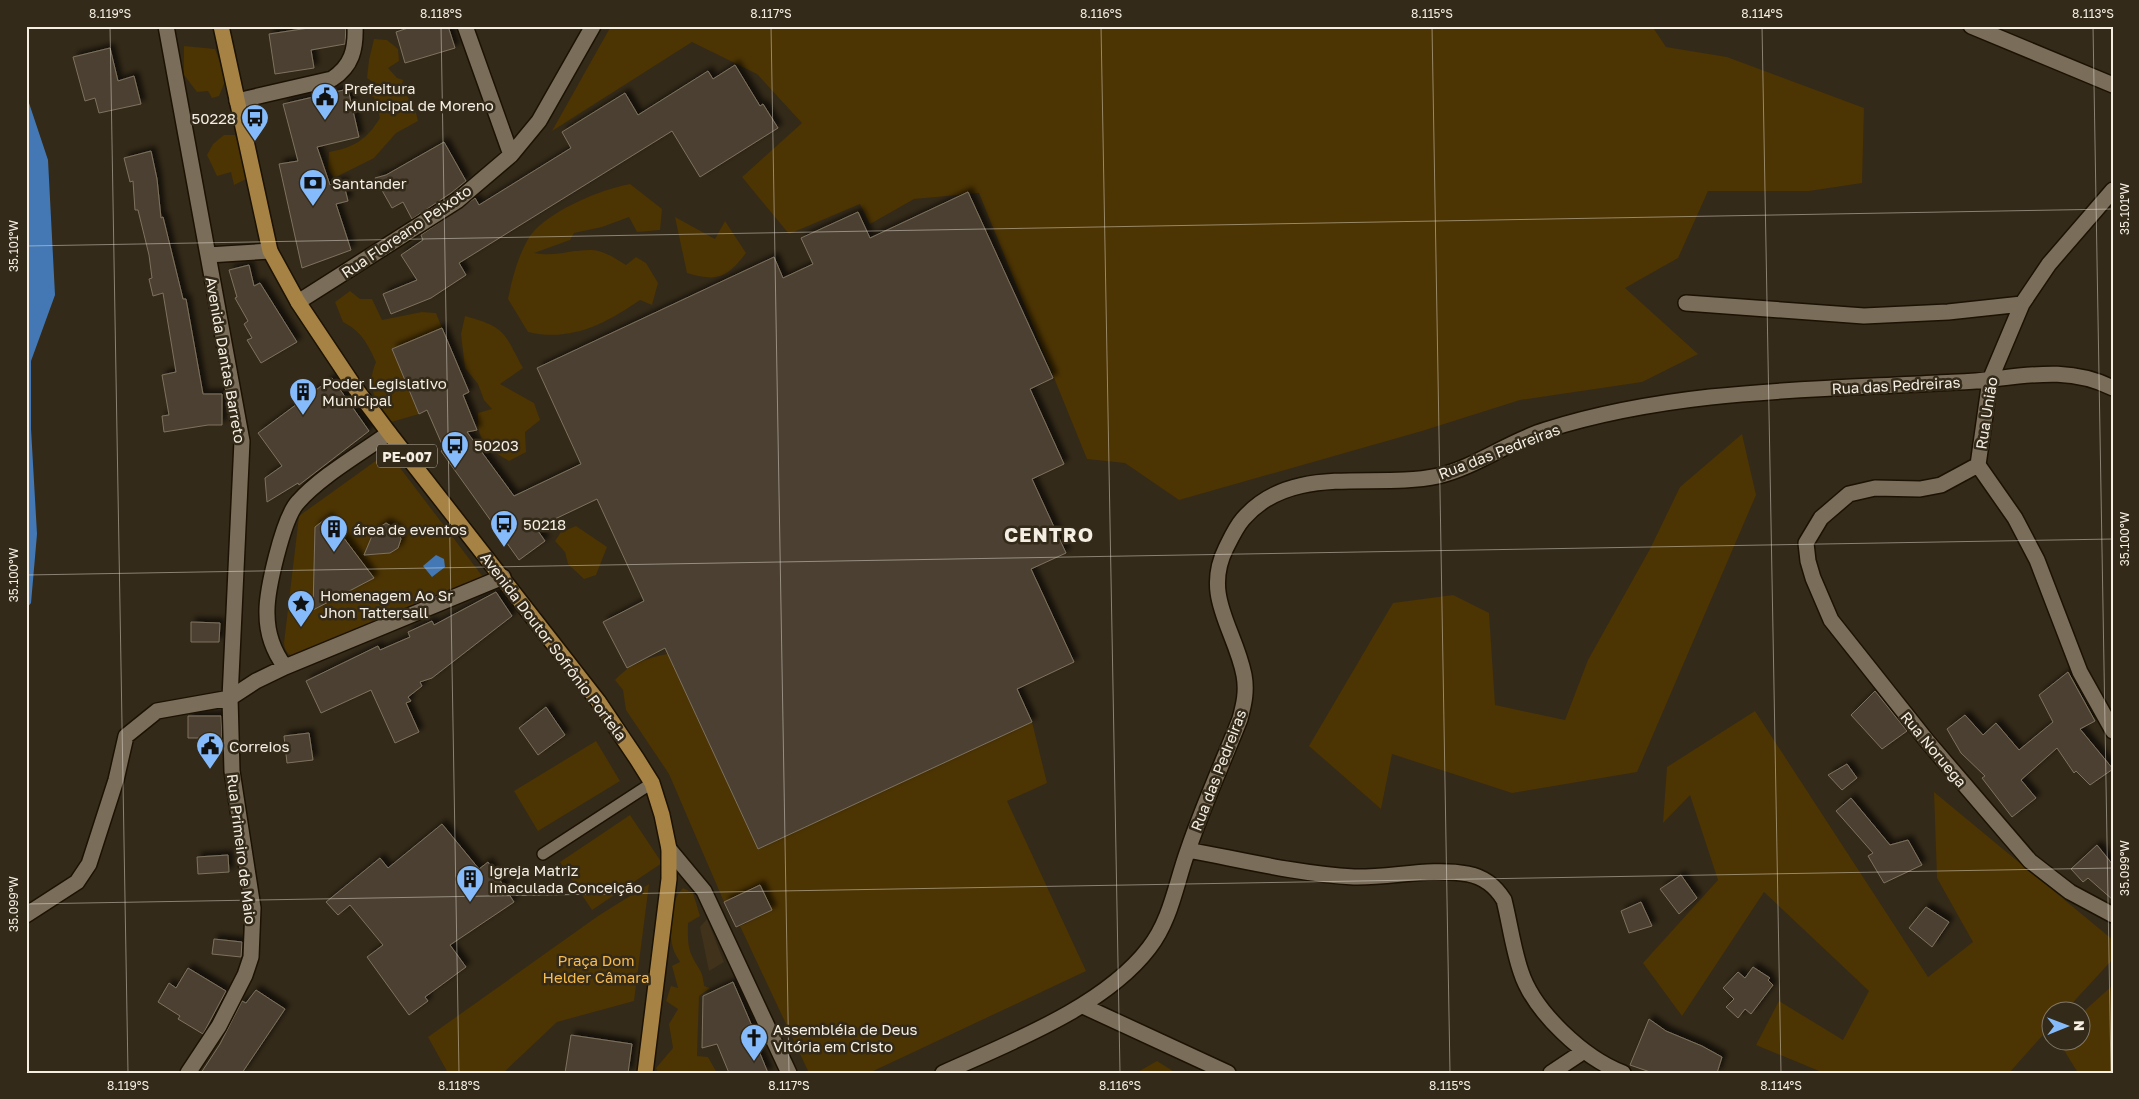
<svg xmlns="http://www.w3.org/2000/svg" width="2139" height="1099" font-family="'Golos Text',sans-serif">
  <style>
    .built { fill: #40321b }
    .green { fill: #4c3403 }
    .water { fill: #4378b4 }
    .building { fill: #4c4130; stroke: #7e725f; filter: url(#shadow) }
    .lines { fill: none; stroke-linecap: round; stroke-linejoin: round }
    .service-casing { stroke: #1c1203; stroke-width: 14 }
    .minor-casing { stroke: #1c1203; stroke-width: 18 }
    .primary-casing { stroke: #1c1203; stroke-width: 18 }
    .service { stroke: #7a6e5b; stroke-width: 11 }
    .minor { stroke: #7a6e5b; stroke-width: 15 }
    .primary { stroke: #a68344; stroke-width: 15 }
    .ticks { fill: none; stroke: #f4eee3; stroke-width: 1; stroke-opacity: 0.45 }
    .labels { text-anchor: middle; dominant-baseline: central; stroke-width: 5; stroke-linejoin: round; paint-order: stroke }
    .shield { fill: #342a19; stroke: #bab3a6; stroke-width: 1 }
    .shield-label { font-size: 14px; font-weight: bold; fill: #f4eee3 }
    .poi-label { font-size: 15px; fill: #f4eee3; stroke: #342a19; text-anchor: start }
    .street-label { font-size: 15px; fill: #f4eee3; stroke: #342a19 }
    .park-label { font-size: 15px; fill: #f7bc50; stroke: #342a19 }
    .district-label { font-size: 20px; font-weight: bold; letter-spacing: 1px; fill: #f4eee3; stroke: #342a19 }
    .neatline { fill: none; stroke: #f4eee3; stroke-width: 2 }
    .ticks-label { font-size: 12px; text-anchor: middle; fill: #f4eee3 }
  </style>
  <defs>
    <filter id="shadow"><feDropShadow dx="4.5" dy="-4.5" stdDeviation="2.5" flood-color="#0009"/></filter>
  </defs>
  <rect width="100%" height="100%" fill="#342a19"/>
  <path class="built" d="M707,919L724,962L709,971L700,927Z"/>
  <path class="green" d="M611,26H1652L1666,47L1727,57L1864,108L1862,183L1809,191H1708L1678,258L1625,288L1698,354L1642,382L1520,400L1422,431L1179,500L1125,463L1087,459L979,193L914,199L870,224L860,204L789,234L742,177L802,123L757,74L692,42L552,131Z
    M374,39L387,40L398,49L399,61L388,68L397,78L403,80L401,89L414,105L418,121L396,133L374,158L334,178L328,169L329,152C355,147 366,140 380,118L374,97L363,94L378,86L367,78L369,60Z
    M184,46L215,49L226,79L219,96L212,98L208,91L197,92L184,75Z
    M224,135H235L250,177L234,185L231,172L217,176L207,155L213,144Z
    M630,184L662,209L660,230L637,232L629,217L602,227L574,233L570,240L534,253C557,257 568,250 590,250C602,249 616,259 626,265L636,257L646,263L658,283L652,305L640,300C605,324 571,342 528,332L508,299C512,279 517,259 527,241C541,213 602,189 630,184Z
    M675,217L715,239L725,221L746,253C727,278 718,282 687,273Z
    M350,291L360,299H372L382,320L422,312L436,313L442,328L392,349L419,414L391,422C376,401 365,388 376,362C367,343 362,332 343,322L335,302Z
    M465,316C506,327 504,333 523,368L500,384L534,403L540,420L525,432L526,452L509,461C485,446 477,443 478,413L492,409L484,400L478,384L465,368L461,334Z
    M1742,434L1756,495L1637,772L1512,793L1392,754L1381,809L1309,746L1393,603L1453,595L1489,613L1495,705L1565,720L1588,660L1650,549L1680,487Z
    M388,452L483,577L301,658C291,657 285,654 284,643L299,516Z
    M576,526L607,547L596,575L584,579L568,564L565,552L555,541L561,532Z
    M668,654L758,849L1032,722L1047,783L1007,801L1086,971L869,1073H809L740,926L772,910L760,885L724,902L669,774L626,710L623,690L615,680C631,663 646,658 668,654Z
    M1755,711L1928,977L1973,942L1937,878L1934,792L2113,940V959L2065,1011L2052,1012L2051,1026L2009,1073H1824L1756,1045L1779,1001L1843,1040L1869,991L1764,892L1682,1016L1643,963L1718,880L1690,795L1663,823L1667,767Z
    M596,741L620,781L538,831L514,791Z
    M630,815L662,863L592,910L560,862Z
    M649,884L634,1001L557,1022L503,1073H448L428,1037L598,916Z
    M683,888L693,893L700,916L688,923C688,934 687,946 692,956C698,969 703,970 704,986L710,988L699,996L697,1056L708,1057L717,1073H658L656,1068L673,1048L669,1024L678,1009L666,1001L671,986L678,988L672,966L680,962C678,958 674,953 673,948C668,931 670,900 683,888Z
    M2113,985V1073H2078L2059,1042H2082V1013Z
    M1157,1061L1176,1073H1136Z"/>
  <path class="water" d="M26,94L48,160L55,295L31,361V429L37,534L31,603L26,609Z
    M436,555L444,559L445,567L432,577L423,566Z"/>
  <path class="building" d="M322,26H346L345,44L311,50L314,68L275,74L269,34Z
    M414,26H448L455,48L405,63L396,32Z
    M110,48L118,81L134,76L141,104L99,113L95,98L85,101L73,57Z
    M735,65L760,106L763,104L778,128L700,177L672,131L459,263L466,275L431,298L391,314L383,294L417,280L401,255L423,240L421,235L475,198L479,205L571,148L562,132L625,93L638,115L708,71L713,79Z
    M348,89L359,137L317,147L330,185L343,181L348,201L336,204L351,250L302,268L279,164L298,161L283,104Z
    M444,142L466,181L451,193L412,219L403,202L392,208L375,178L386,175Z
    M151,151L157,179L161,218L163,217L183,299H186L203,394H222V425H208L164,432L162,416L169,415L162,375L176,372L163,293L153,296L149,279L152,278L149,255L138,210H135L133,181L130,182L124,158Z
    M968,192L1053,378L1030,389L1064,464L1032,479L1066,553L1031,569L1074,662L1017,689L1032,722L758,849L665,648L627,668L603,622L644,601L597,499L536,528L545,541L519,560L441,451L444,449L427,410L419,414L392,349L442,328L469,392L463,395L477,430L467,432L514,496L581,464L537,368L774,257L783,278L813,264L801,238L858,212L870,238Z
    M249,265L254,286L260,283L297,342L261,363L247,340L252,338L244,324L248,321L235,298L237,297L229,270Z
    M332,378L369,431L299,485L298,483L267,502L265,478L282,466L258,433Z
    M328,517L374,578L313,610L315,527Z
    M386,523L398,530L401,539L398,548L390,553L364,555L374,531Z
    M496,592L512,616L432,678L420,682L422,686L408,697L411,701L406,703L419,732L395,743L371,690L321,713L306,681L378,646L380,650L410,637L408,632L432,621L434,625Z
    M191,622L220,623L219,642H191Z
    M2068,672L2095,721L2080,729L2113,769L2090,785L2076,771L2074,773L2057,748L2021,780L2036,798L2012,817L1982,778L1985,776L1961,753L1947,729L1965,715L1983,735L1996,723L2019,750L2053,722L2039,695Z
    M1875,691L1907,731L1882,749L1851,715Z
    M546,707L565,735L538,755L519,728Z
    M188,716H221L222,738H188Z
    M309,733L313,760L287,763L284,736Z
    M1847,764L1857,778L1842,790L1828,775Z
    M1851,798L1890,845L1908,840L1922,865L1884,883L1868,856L1873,853L1836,811Z
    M442,824L479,869L488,862L514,902L450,945L466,967L425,997L428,1001L409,1015L367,957L383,945L350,905L338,915L326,902L380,858L388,868Z
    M2097,845L2113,865V900L2088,878L2083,882L2071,869Z
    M228,855L229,872L198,874L197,857Z
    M1681,875L1697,898L1679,914L1660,889Z
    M760,885L772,910L736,927L724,902Z
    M1641,902L1652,926L1629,933L1621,911Z
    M1926,907L1949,922L1932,947L1909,928Z
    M214,939L242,942L241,957L212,954Z
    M1753,967L1770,978L1768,980L1773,985L1751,1014L1745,1009L1738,1018L1726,1007L1734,999L1723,988L1738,972L1745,978Z
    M188,968L226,991L203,1034L178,1019L180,1016L158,1002L169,983L176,988Z
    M733,982L755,1033L752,1034L768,1073H729L717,1044L702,1048L703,996Z
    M256,990L285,1009L242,1073H201L220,1044L242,1001L246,1003Z
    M1649,1019L1666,1031L1702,1046L1722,1057L1717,1073H1653L1630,1065Z
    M571,1035L632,1044L628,1073H565Z"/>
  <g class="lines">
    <defs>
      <path id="service" d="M543,854L652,783"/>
      <path id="minor" d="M166,26L242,441L230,698L232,771L253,908L251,957L245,975L219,1026L188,1073
        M465,26L511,155
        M1971,26L2113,85
        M237,101L332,79C352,66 356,49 355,26
        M2113,190L2049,264L2022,304L1990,380L1978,465L2015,518L2037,560L2080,672L2113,731
        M208,255L270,251
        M298,302L457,201L511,155L539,121L593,26
        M1686,303L1864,316L1948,312L2022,304
        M1978,465L1941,485L1920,489L1875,488L1849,494L1821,518L1806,543L1808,561L1813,578L1831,620L1927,741L2030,861L2070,892L2113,915
        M285,667C274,652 267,634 267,614C266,592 283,518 298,502C321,476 360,454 389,433
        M669,849L704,891L789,1073
        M1188,850C1242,860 1298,874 1354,877C1391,878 1431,867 1468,874C1484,877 1496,887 1504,900C1510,924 1513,949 1521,972C1534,1012 1584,1058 1623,1073
        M26,915L77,882L89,864L116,780L126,736L157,711L230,698L256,681L285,667L503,577
        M1083,1006L1228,1073
        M943,1073C1009,1043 1104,1007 1149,948C1171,920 1176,883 1188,850C1203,806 1223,762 1240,719C1244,704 1247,691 1244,675C1235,629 1202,596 1226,548C1231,538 1236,527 1243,519C1292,462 1373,490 1438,476C1476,467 1509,441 1546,430C1672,390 1806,390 1938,383C1956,382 1975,382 1993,379C2036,374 2073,368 2113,388
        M1551,1073L1584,1051"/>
      <path id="primary" d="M221,26L270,251L298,302L356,389L389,433L598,701L637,759L652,783L662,815L669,849V879L645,1073"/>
    </defs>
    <use href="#service" class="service-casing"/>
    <use href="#minor" class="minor-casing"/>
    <use href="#primary" class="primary-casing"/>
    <use href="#service" class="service"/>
    <use href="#minor" class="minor"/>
    <use href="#primary" class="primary"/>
  </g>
  <path class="ticks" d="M110,26L128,1073M441,26L459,1073M771,26L789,1073M1101,26L1120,1073M1432,26L1450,1073M1762,26L1781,1073M2093,26L2111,1073M26,246L2113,209M26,575L2113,539M26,904L2113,868"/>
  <defs>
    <symbol id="civic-pin" viewBox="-11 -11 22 30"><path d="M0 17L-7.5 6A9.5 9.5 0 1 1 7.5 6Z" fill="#85bbfb" stroke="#342a19"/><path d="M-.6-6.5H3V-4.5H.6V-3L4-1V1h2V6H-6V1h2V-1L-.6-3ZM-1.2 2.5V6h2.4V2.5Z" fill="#111"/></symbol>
    <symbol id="bus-pin" viewBox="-11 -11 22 30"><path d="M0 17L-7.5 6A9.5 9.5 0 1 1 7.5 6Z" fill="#85bbfb" stroke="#342a19"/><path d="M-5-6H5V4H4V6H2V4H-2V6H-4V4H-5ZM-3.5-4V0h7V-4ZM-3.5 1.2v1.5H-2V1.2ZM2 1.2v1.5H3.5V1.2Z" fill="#111"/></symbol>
    <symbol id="bank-pin" viewBox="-11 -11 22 30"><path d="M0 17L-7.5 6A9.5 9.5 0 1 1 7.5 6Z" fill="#85bbfb" stroke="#342a19"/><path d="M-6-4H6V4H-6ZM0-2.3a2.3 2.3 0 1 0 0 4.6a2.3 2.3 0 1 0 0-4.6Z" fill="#111"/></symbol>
    <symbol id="building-pin" viewBox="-11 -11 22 30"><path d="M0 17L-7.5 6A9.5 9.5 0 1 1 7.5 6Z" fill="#85bbfb" stroke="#342a19"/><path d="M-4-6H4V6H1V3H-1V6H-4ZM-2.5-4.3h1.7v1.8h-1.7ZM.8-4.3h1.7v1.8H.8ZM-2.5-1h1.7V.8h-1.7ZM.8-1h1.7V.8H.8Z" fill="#111"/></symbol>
    <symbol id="sight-pin" viewBox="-11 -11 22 30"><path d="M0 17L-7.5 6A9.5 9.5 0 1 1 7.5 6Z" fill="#85bbfb" stroke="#342a19"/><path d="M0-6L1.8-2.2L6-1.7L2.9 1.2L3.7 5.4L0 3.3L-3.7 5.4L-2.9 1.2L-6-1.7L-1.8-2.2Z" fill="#111"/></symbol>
    <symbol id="church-pin" viewBox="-11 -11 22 30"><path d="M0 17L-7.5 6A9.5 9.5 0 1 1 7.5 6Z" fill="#85bbfb" stroke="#342a19"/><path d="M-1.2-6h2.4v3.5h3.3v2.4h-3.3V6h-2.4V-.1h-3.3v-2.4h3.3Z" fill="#111"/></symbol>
  </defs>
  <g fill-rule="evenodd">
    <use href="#civic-pin" x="309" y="81" width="32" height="43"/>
    <use href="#bus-pin" x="239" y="102" width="32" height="43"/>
    <use href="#bank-pin" x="297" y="167" width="32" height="43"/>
    <use href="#building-pin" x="287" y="376" width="32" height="43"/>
    <use href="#bus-pin" x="439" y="429" width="32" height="43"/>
    <use href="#bus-pin" x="488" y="508" width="32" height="43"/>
    <use href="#building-pin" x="318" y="513" width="32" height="43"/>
    <use href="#sight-pin" x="285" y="588" width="32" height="43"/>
    <use href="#civic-pin" x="194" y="730" width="32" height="43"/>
    <use href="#building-pin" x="454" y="863" width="32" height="43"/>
    <use href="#church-pin" x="738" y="1022" width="32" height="43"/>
  </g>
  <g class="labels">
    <rect class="shield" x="377" y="444.5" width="60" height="23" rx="4"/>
    <g class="shield-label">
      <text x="407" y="456">PE-007</text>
    </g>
    <g class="poi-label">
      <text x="344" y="88">Prefeitura<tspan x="344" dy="17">Municipal de Moreno</tspan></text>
      <text x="236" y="118" text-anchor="end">50228</text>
      <text x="332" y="183">Santander</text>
      <text x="322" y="383">Poder Legislativo<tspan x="322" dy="17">Municipal</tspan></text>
      <text x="474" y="445">50203</text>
      <text x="523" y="524">50218</text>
      <text x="353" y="529">área de eventos</text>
      <text x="320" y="595">Homenagem Ao Sr<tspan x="320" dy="17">Jhon Tattersall</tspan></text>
      <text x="229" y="746">Correios</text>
      <text x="489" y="870">Igreja Matriz<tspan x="489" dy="17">Imaculada Conceição</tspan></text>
      <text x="773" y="1029">Assembléia de Deus<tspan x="773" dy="17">Vitória em Cristo</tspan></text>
    </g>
    <g class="street-label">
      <text transform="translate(406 231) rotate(-34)">Rua Floreano Peixoto</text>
      <text transform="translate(226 360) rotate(80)">Avenida Dantas Barreto</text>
      <text transform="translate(1896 385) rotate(-3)">Rua das Pedreiras</text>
      <text transform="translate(1986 413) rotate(-81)">Rua União</text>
      <text transform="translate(1499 451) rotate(-21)">Rua das Pedreiras</text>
      <text transform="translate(554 646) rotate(53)">Avenida Doutor Sofrônio Portela</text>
      <text transform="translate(1934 749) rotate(50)">Rua Noruega</text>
      <text transform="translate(1218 770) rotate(-69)">Rua das Pedreiras</text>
      <text transform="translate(242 849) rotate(83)">Rua Primeiro de Maio</text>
    </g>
    <g class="park-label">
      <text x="596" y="960">Praça Dom<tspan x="596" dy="17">Helder Câmara</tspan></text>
    </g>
    <g class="district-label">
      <text x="1049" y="534">CENTRO</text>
    </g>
  </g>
  <rect width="2139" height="1099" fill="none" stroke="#342a19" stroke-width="55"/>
  <g transform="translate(2066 1026) rotate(89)"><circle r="24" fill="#342a19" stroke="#81786a"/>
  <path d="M0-4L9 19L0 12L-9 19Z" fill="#85bbfb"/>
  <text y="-8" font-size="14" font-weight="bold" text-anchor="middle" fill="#f4eee3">N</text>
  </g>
  <rect x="28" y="28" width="2084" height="1044" class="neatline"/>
  <g class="ticks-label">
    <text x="110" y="18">8.119°S</text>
    <text x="441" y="18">8.118°S</text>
    <text x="771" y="18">8.117°S</text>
    <text x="1101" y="18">8.116°S</text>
    <text x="1432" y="18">8.115°S</text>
    <text x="1762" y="18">8.114°S</text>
    <text x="2093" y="18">8.113°S</text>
    <text transform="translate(2125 209) rotate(-90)" y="4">35.101°W</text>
    <text transform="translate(14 246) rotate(-90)" y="4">35.101°W</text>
    <text transform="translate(2125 539) rotate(-90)" y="4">35.100°W</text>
    <text transform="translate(14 575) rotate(-90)" y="4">35.100°W</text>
    <text transform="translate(2125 868) rotate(-90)" y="4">35.099°W</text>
    <text transform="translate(14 904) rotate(-90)" y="4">35.099°W</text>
    <text x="128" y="1090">8.119°S</text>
    <text x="459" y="1090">8.118°S</text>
    <text x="789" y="1090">8.117°S</text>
    <text x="1120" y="1090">8.116°S</text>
    <text x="1450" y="1090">8.115°S</text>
    <text x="1781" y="1090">8.114°S</text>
  </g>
</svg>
